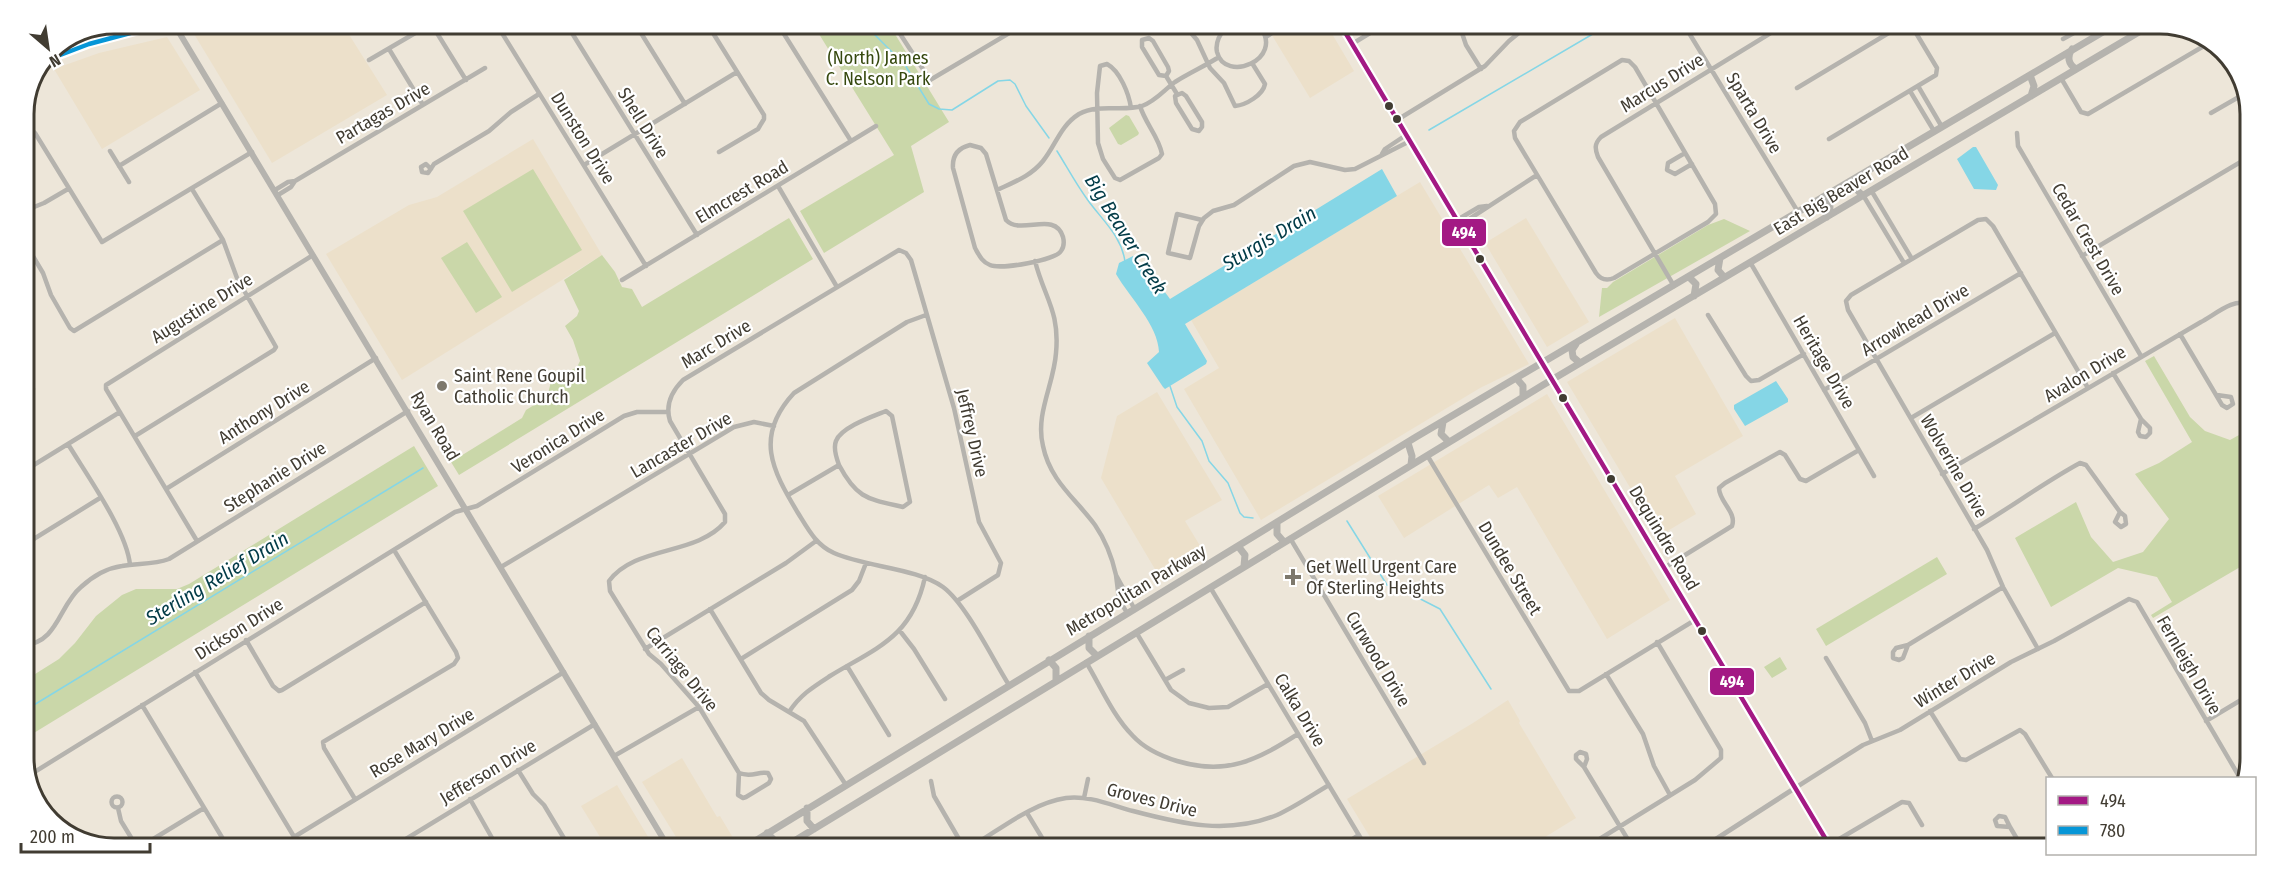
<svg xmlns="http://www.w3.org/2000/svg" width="2274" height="873" font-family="'Fira Sans Condensed',sans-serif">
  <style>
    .built { fill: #ece0ca }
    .green { fill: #cad7a9 }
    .water { fill: #85d6e6 }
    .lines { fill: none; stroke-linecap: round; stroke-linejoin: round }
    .stream { stroke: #85d6e6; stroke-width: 1.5 }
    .minor { stroke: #b5b3ae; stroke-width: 4.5 }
    .tertiary { stroke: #b5b3ae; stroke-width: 5 }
    .secondary { stroke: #b5b3ae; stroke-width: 6 }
    .primary { stroke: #b5b3ae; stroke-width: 7 }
    .bus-1-casing { stroke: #fff; stroke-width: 9 }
    .bus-2-casing { stroke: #fff; stroke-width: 9 }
    .bus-1 { stroke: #a31984; stroke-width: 4.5 }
    .bus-2 { stroke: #0696d7; stroke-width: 4.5 }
    .bus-dot { fill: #413c32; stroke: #fff; stroke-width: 2 }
    .poi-dot { fill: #7d786c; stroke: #fff; stroke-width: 2 }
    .labels { text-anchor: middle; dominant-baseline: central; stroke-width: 4.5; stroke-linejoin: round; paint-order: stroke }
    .park-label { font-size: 18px; fill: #35480e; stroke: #fff }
    .street-label { font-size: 18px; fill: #413c32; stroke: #fff }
    .poi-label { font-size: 18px; fill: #413c32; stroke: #fff; text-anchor: start }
    .water-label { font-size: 20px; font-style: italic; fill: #023b47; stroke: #fff }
    .rim { fill: none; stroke: #413c32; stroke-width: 3 }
    .line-badge { stroke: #fff; stroke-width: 2 }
    .badge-label { font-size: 16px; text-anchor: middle; font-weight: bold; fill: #fff }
  </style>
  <rect width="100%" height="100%" fill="#ede6d9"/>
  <path class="built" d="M212,24L343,25L387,95L272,163L191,29Z
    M1267,27H1328L1354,71L1310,98Z
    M167,37L200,90L102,149L54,69L99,53Z
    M533,139L602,255L402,380L326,254L409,205L437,197Z
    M1420,182L1529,364L1480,388L1261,520L1184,389L1219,368L1191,320Z
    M1526,218L1589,322L1547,347L1485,243Z
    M1675,318L1743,436L1675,476L1696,514L1659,536L1567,382Z
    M1157,392L1222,500L1185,521L1205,554L1162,581L1101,478L1117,416Z
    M1547,394L1670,600L1607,639L1517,487L1498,498L1489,485L1404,538L1378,496Z
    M1508,700L1520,721L1519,723L1576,818L1529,847H1376L1347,799L1473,723Z
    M682,758L717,817L720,816L735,841L728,846L681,845L642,782Z
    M617,785L653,845H605L581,806Z"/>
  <path class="green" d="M814,26H890L949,122L911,146L924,192L824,253L800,211L894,155Z
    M1126,115L1129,116L1139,133L1138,135L1121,145L1118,144L1109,128Z
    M533,169L582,250L512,292L463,211Z
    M789,218L813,259L459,475L451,462L522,418L526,410L547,397L551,382L577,367L580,361L573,340L565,326L577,316L579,311L564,280L602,255L615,272L622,287L632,289L642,307Z
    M1724,219L1750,231L1599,317L1602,288H1607L1613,282L1708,225Z
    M467,242L502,297L476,313L441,258Z
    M2154,356L2190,417L2205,431L2230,440L2248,430L2247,563L2153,618L2151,615L2172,602L2157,577L2118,568L2051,607L2015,538L2076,502L2091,537L2113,562L2143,552L2169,519L2135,474L2159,463L2192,442L2145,361Z
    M414,446L438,486L24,739V681L59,659L75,643L96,616L122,595L136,589H177L189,584Z
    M1937,557L1947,574L1826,646L1816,629Z
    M1780,657L1787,669L1772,678L1764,667Z"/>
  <path class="water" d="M1973,147H1976L1998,185L1996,190L1974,189L1957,159Z
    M1382,169L1397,196L1185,324L1207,361L1206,364L1165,389L1163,387L1147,363L1159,352C1158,325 1130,298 1116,274L1119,263L1133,256C1141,261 1143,269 1149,276C1157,284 1164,290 1170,299Z
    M1776,381L1788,399V402L1745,426L1734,409V405Z"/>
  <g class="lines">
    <path class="stream" d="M866,26L905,65L929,104L939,109L952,110L998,81L1010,80L1015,84L1026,106L1049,138
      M1429,130L1603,28
      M1057,151C1067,167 1076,184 1087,199C1101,219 1122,236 1125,262
      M1170,386L1177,407L1202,441L1209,461L1228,483L1240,513L1244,517L1253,518
      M1347,521L1387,585L1399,588L1440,609L1491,689
      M24,711L423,468
      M1923,847L1924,848
      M1903,848L1912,842L1918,841L1921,843"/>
    <path class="minor" d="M432,25L466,80
      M497,25L646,266
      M567,25L697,235
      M636,25L685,104
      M708,25L764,115V119L758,129L719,152
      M779,26L851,141
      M895,26L930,80
      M1186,27L1197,40L1210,68L1224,83L1235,106C1246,105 1263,95 1265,84L1252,63
      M1226,27C1220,34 1215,43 1217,52C1225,84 1285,59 1260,27
      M1460,27L1466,45L1481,69
      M1686,28L1798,212
      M1266,37L1281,27
      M1149,38L1153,41L1168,67L1169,71L1166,76L1159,75L1142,47V40Z
      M2063,39L2081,29
      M1352,44L1380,27
      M389,49L423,105
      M369,60L429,25
      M1622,60L1629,61L1635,67L1715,204L1716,214L1708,222L1614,278C1607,281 1601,280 1596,273L1515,138L1514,131L1520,122Z
      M1166,76L1177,94
      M2061,78L2081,112L2088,114L2209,43
      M925,83L1021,26
      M1918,86L1942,127
      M1797,88L1897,28
      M1910,91L1934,131
      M1182,93L1186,96L1202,122V127L1199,131L1192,129L1176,103L1175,96Z
      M1131,108C1129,94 1120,71 1107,64L1100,66L1097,93L1098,143L1103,159L1115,178L1120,180L1159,158L1162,154C1159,137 1145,123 1140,106
      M2211,113L2244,94
      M1397,120L1485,66L1509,41L1526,27
      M24,122L35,133L102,242L252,152
      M2017,133L2018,146L2141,356
      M1829,139L1936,75L1937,68L1913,28
      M970,145L981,148L986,154L1006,220C1021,236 1055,210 1063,237C1064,241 1064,247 1061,251C1056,260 1001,270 990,265C982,262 979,255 975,248L953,168C952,155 958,148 970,145Z
      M110,151L129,182
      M1685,153L1668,163L1667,170L1675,174L1692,164
      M1382,154L1385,149L1406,135
      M584,165L737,72
      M119,166L222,103
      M431,169L426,164L421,167L422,172L428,173L434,164L489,131L511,112L539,94
      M778,186L837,287
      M275,190L288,182L295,181L485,68
      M997,190C1014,182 1031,176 1043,161C1056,145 1060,126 1079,114C1099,103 1121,112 1142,106C1156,101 1164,90 1175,82C1189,73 1205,66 1219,57
      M1871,190L1912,259
      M278,195L291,187L295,181
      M1863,195L1904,263
      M24,211L44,203L68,189
      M1202,220L1177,214L1168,253L1190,258L1199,226L1204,218L1213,211L1234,205L1294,166L1310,162L1345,170L1355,169L1410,141
      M1457,220L1479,207L1487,206
      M1460,225L1537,175
      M24,241L43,273L51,295L70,328L74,331L223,240
      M2082,256L2249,157
      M1035,261C1044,297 1060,311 1056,353C1054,384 1035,414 1043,446C1050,481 1076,499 1095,525C1106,541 1112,557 1116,575
      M1750,262L1874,476
      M622,280L876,126
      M1674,286L1598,157C1595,149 1594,144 1601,137L1779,28
      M926,315L907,322L794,393C754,436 772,470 798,513C808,529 816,545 834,553C865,567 917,568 943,587C966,604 992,658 1009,685
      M1708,315L1746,376L1751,381L1759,380L1804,354
      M2180,334L2222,405L2227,408L2233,404L2231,397L2217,395
      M24,372L33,389L24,397
      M2113,373L2141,419L2150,428V433L2146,437L2140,436L2138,432L2141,419
      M1824,390L2021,273
      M1911,418L2055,333
      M135,436L274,350L276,347L237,278L223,240L192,189
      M68,444C86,474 127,531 130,565
      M1427,455L1569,691H1579L1695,620
      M24,471L120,412
      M1942,474L2201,322C2213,316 2236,296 2248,305
      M166,489L376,358
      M788,495L839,465C836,457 833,448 836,441C841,427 874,416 886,411L892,416L910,502L903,507C868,499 857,499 839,465
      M1974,529C2010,508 2043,483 2080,463L2086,465L2120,512L2125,516L2126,524L2121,527L2115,522L2120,512
      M1290,538L1424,763
      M197,541L106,389V385L313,255
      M24,545L100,498
      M501,567L734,427L754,422L774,426
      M1664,568L1732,526C1737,512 1719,502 1719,488L1725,483L1780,452L1785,455L1800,479L1806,481L1859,450
      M1210,587L1366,847
      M710,609L761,693L769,700L804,721L846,785
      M1127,613L1119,599L1116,575L1134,608
      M900,631L914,649L945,699
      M1136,632L1171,690L1189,703L1209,708L1228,707L1268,684
      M246,640L273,686L279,691L282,690L426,602
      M24,645C58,643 59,605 81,587C92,577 107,568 122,566C138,563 153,565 169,559L408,411
      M1908,645L1903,658L1899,660L1893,658V652L1896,648L1908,645L2003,587
      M645,649L786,563L816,541
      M2038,649L2003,587L1987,550L1848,310L1846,301L1851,295L1978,220L1986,219L1993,226L2088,388
      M1826,658L1865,723L1872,741
      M741,659L852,590L859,581L866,563
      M1086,662C1101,687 1113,716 1133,736C1145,749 1161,756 1177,761C1227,776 1257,760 1298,734
      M847,666L889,735
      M195,672L299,845
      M1606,674L1643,734L1654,766L1670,795
      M1165,680L1183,670
      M142,705L226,844
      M1930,711L1960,759L1966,760L2020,730L2025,734L2052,778
      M789,712C800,695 813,687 830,676C878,647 912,637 925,577
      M2206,721L2246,697
      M614,756L699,707
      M1584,767L1576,759V755L1580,752L1586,754L1587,759L1584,767L1633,848
      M518,770L533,794L544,805L568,845
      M739,773C752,778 758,771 768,773L771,779L769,783L746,797L743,798L738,795L739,773L699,707L661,664L649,654L610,591L609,581C636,545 696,556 725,522V514L670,421C665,405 671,392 683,380L899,250L906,253L911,260L954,408L979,522L1001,563L998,575L957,601
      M28,776L455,512L477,506L624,416L637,412H667
      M931,781L934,796L963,846
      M1795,788L1863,745L1900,730L2011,662L2054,641L2129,599L2137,602L2240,778
      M111.5 802a5.5 5.5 0 1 1 11 0a5.5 5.5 0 1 1-11 0Z
      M1084,798L1088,779
      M355,799L324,748L323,742L454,664L458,658L456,652L394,550
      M470,799L496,845
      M118,808L121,821L135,844
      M1027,813L1047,846
      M1999,816L2005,817L2010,827L1997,826L1995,820Z
      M2010,827L2023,849
      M294,837L564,672
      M145,844L204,808
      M396,845L595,724
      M1829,845L1902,802L1909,803L1922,825
      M972,846C1001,829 1032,803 1066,798C1088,795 1111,805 1133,811C1182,824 1228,835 1277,815C1295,807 1312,795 1329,785
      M1340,847L1359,835
      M1585,848L1695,780L1721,758V750L1657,642"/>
    <path class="tertiary" d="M1702,848L1795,788"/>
    <path class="secondary" d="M174,24L667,845
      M1342,27L1831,848
      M46,60L89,44L164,24"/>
    <path class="primary" d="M2072,49C2067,57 2068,64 2076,69
      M2030,75L2034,86L2031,96
      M1859,176C1855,184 1854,190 1863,195
      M1823,197C1832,203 1831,209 1827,217
      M1720,258L1718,270L1724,277
      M1689,277L1696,284L1694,296
      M1576,344L1572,350L1573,357L1580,363
      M1517,379L1523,386V397
      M1443,422L1441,434L1449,442
      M1408,443L1412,456L1411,465
      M1277,522V534L1284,542
      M1238,546L1245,555L1244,566
      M1089,636V648L1097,656
      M1049,660L1056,668V681
      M807,808V821L814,829
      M767,833L773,839L775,846
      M747,846L1416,437L2108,29
      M786,846L1543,385L2144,29"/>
    <defs>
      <path id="bus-1" d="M1342,27L1831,848"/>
      <path id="bus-2" d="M47,60L89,44L164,24"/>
    </defs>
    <use href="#bus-1" class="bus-1-casing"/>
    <use href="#bus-2" class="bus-2-casing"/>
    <use href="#bus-1" class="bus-1"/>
    <use href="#bus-2" class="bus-2"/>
  </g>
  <g class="bus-dot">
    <circle cx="1389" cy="106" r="5"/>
    <circle cx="1397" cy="119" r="5"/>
    <circle cx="1480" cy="259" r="5"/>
    <circle cx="1563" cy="398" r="5"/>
    <circle cx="1611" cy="479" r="5"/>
    <circle cx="1702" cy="631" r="5"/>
  </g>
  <g class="poi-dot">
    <circle cx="442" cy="386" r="6"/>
    <path d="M1290 568h6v6h6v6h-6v6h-6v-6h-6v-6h6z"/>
  </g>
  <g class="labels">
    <g class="park-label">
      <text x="878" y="58">(North) James<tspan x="878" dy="21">C. Nelson Park</tspan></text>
    </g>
    <g class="street-label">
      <text transform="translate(1662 83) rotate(-32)">Marcus Drive</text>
      <text transform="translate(383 113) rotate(-30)">Partagas Drive</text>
      <text transform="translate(1754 113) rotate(59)">Sparta Drive</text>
      <text transform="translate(643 123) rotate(58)">Shell Drive</text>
      <text transform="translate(583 138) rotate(58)">Dunston Drive</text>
      <text transform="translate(1841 191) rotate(-31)">East Big Beaver Road</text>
      <text transform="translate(742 192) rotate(-31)">Elmcrest Road</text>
      <text transform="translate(2088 239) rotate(60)">Cedar Crest Drive</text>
      <text transform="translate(202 308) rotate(-32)">Augustine Drive</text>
      <text transform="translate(1915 320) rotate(-31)">Arrowhead Drive</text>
      <text transform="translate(716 344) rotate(-31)">Marc Drive</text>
      <text transform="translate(1824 362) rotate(60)">Heritage Drive</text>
      <text transform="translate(2085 374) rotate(-31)">Avalon Drive</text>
      <text transform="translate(264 412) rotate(-32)">Anthony Drive</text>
      <text transform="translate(435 426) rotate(59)">Ryan Road</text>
      <text transform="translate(972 433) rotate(77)">Jeffrey Drive</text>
      <text transform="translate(558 441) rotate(-32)">Veronica Drive</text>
      <text transform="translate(681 445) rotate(-30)">Lancaster Drive</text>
      <text transform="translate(1954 466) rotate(60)">Wolverine Drive</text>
      <text transform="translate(275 477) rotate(-32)">Stephanie Drive</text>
      <text transform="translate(1664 538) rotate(59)">Dequindre Road</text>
      <text transform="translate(1510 568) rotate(59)">Dundee Street</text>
      <text transform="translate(1136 590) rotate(-31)">Metropolitan Parkway</text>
      <text transform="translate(239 629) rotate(-32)">Dickson Drive</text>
      <text transform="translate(1378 659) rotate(59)">Curwood Drive</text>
      <text transform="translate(2189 665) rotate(60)">Fernleigh Drive</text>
      <text transform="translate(682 669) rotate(51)">Carriage Drive</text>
      <text transform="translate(1955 680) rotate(-31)">Winter Drive</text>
      <text transform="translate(1300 710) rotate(59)">Calka Drive</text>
      <text transform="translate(422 743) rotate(-31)">Rose Mary Drive</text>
      <text transform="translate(488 772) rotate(-31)">Jefferson Drive</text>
      <text transform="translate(1152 800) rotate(14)">Groves Drive</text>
    </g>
    <g class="poi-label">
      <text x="454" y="376">Saint Rene Goupil<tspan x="454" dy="21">Catholic Church</tspan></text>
      <text x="1306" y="567">Get Well Urgent Care<tspan x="1306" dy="21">Of Sterling Heights</tspan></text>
    </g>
    <g class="water-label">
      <text transform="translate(1126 234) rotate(58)">Big Beaver Creek</text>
      <text transform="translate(1269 238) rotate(-31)">Sturgis Drain</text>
      <text transform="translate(217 578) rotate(-31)">Sterling Relief Drain</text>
    </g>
  </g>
  <path d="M0 0H2274V873H0ZM114 34H2160A80 80 0 0 1 2240 114V758A80 80 0 0 1 2160 838H114A80 80 0 0 1 34 758V114A80 80 0 0 1 114 34Z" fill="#fff" fill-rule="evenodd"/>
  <path class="rim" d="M114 34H2160A80 80 0 0 1 2240 114V758A80 80 0 0 1 2160 838H114A80 80 0 0 1 34 758V114A80 80 0 0 1 114 34Z"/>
  <g class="line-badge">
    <rect x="1441" y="218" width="46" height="29" rx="6" fill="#a31984"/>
    <rect x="1709" y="667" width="46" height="29" rx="6" fill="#a31984"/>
  </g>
  <g class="badge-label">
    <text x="1464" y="238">494</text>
    <text x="1732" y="687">494</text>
  </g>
  <rect x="2046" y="777" width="210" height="78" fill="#ffffff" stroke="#b3b1ad" stroke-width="1.5"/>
  <rect x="2058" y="796" width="30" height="9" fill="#a31984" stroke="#b3b1ad" stroke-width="1.5"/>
  <text x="2100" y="807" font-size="18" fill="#413c32">494</text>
  <rect x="2058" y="826" width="30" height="9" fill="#0696d7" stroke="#b3b1ad" stroke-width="1.5"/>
  <text x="2100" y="837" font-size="18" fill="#413c32">780</text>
  <g transform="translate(48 48) rotate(151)" stroke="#ffffff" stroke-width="4.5" paint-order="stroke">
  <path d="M0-4.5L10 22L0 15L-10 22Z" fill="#413c32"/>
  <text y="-9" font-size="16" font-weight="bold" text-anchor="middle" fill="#413c32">N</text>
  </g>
  <path d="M21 843v9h129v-9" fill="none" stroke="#413c32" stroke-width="3"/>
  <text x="30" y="843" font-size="18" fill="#413c32" stroke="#ffffff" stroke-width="4.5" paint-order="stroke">200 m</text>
</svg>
